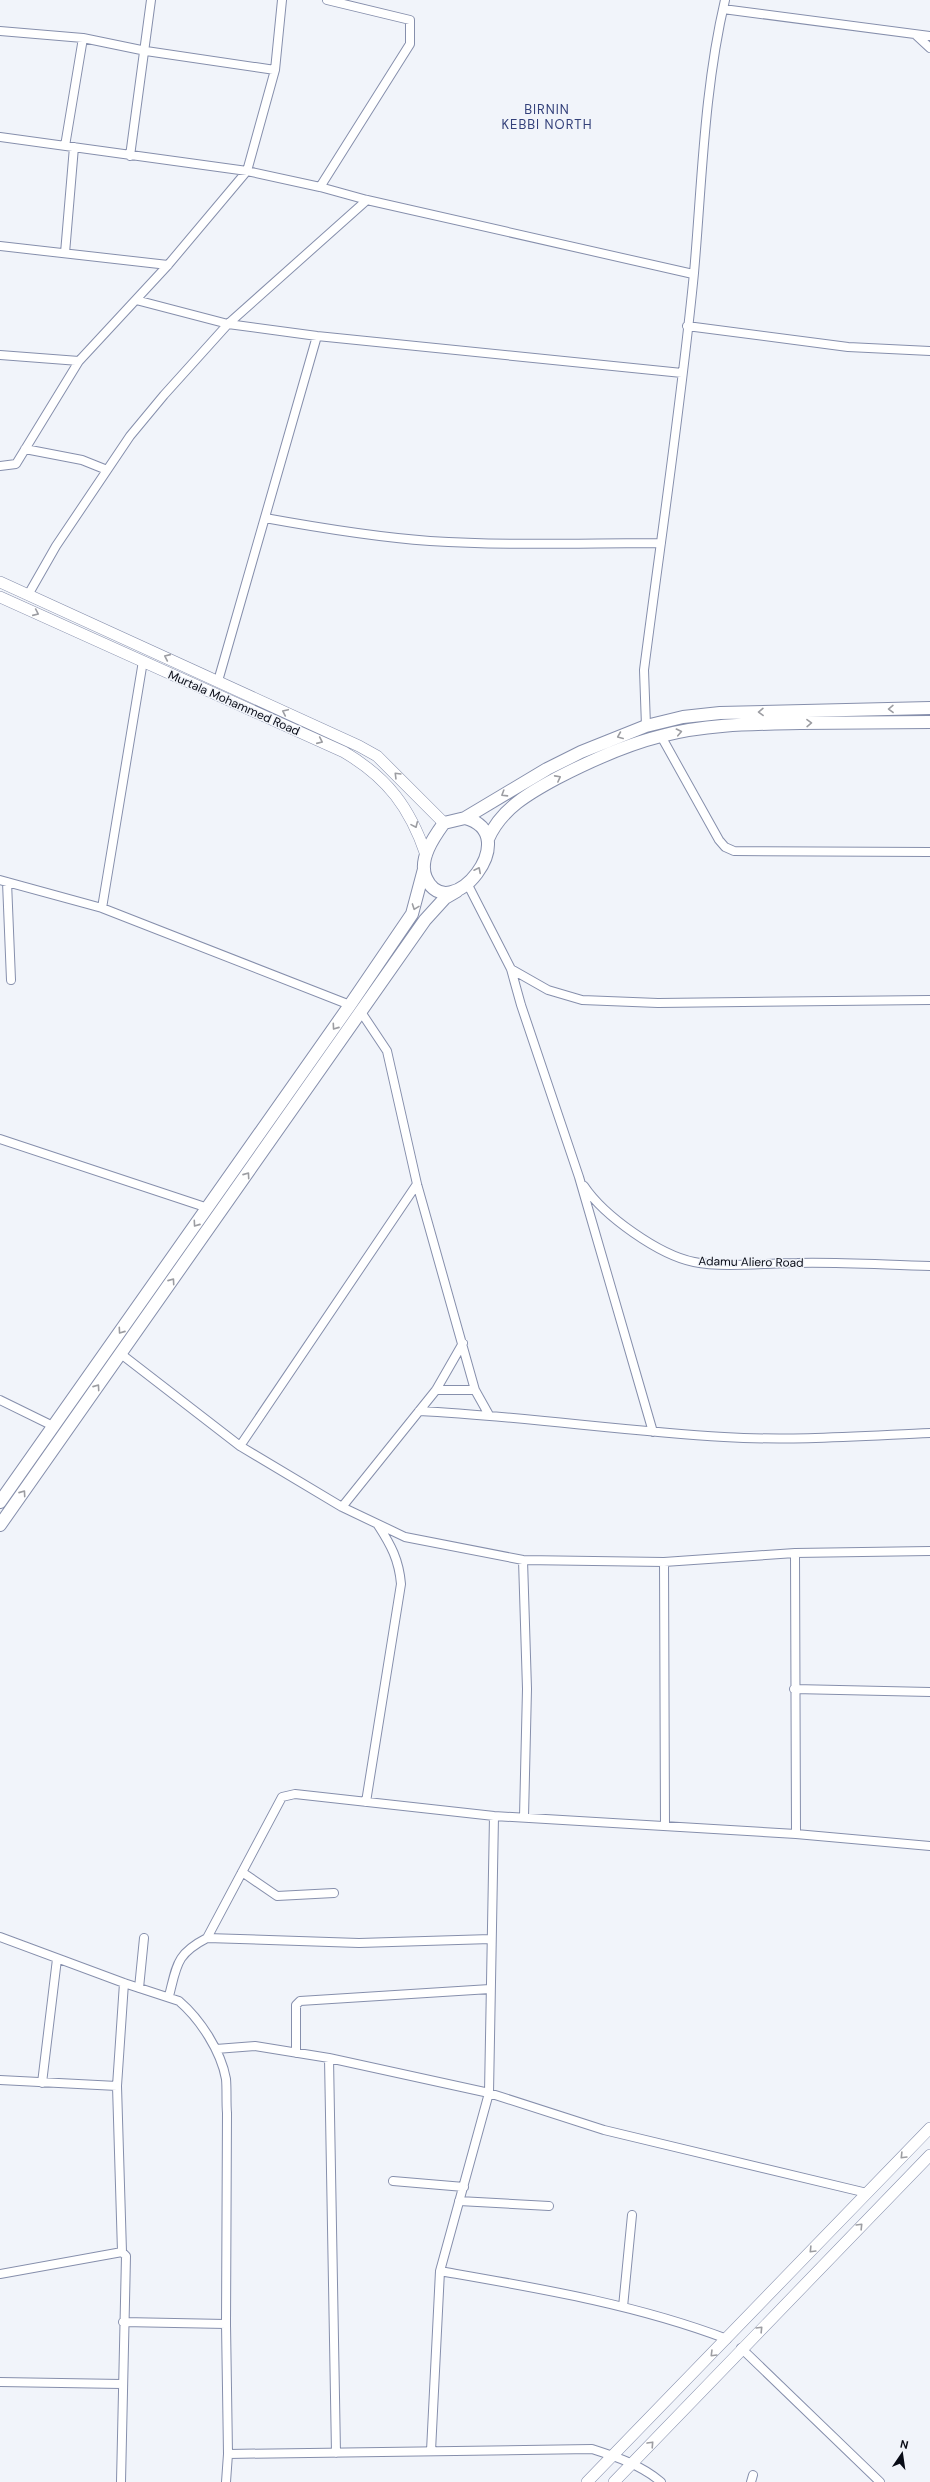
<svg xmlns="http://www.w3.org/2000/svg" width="930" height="2482" font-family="'DM Sans',sans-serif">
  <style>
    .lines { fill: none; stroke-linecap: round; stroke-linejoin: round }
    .minor-casing { stroke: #868fac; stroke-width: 10 }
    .secondary-casing { stroke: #868fac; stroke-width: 12 }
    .primary-casing { stroke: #868fac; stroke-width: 14 }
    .minor { stroke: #fff; stroke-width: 8 }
    .secondary { stroke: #fff; stroke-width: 11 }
    .primary { stroke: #fff; stroke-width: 12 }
    .oneway { stroke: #9c9da2 }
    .labels { text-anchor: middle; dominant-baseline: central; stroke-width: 3; stroke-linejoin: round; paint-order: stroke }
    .street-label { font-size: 12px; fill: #080b16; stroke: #f1f4fa }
    .neighbourhood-label { font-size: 13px; letter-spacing: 1px; fill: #33407a; stroke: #f1f4fa }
  </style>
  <rect width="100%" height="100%" fill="#f1f4fa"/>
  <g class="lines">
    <defs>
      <path id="minor" d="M723,9L930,36
        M0,31L83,38L146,51L275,70
        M916,35L930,48
        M0,137L247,171L320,187L367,200L693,274
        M65,146L83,38
        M130,156L151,0
        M320,187L410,44V20L327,0
        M0,246L168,265
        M65,253L74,147
        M136,300L228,324L317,336L682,373
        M687,326L848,347L930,351
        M0,355L79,361
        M25,449L82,460L107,470
        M0,466L16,464L79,361L168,265L247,171L275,70L282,0
        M265,518C320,528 375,537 430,541C507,546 584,543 661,543
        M28,595L56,546L130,436L164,395L228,324L367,200
        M218,681L317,336
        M646,726L644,670C661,538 681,405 694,273C702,182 704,89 725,0
        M661,736L719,840L725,847L734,851L930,852
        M0,880L102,908L350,1005
        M7,882L11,980
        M468,885L511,969L521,1005L579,1177L653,1432
        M102,908L143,661
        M511,969L548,990L582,1000L658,1003L930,1000
        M361,1012L387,1051L417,1184L475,1390L489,1415
        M0,1139L208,1208
        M584,1186C604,1216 659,1255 694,1262C723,1268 766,1263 797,1263C841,1262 886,1265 930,1266
        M121,1354L240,1446L342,1507L405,1537L523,1560L664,1562L795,1553L930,1551
        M436,1390H475
        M0,1400L53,1426
        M419,1411C521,1416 622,1431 724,1437C793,1441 861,1436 930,1433
        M240,1446L417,1184
        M342,1507L436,1390L463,1343
        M795,1553L796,1834
        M523,1560L527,1689L524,1817
        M664,1562L665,1826
        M794,1689L930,1692
        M366,1802L401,1584C399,1560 391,1545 378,1525
        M242,1872L277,1896L334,1893
        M0,1937L124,1983L179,2001C200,2019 221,2051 226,2079C227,2090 226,2102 227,2113L226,2324L228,2454L226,2482
        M207,1938L282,1797L295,1794L494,1816L796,1834L930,1846
        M139,1988L144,1938
        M169,1996C177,1965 176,1954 207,1938L359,1943L491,1939
        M216,2049L255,2046L329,2058L489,2093L604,2130L867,2193
        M296,2053V2005L300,2001L490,1989
        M329,2058L336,2453
        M0,2080L117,2086
        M42,2083L57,1959
        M393,2181L464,2187
        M459,2201L549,2206
        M440,2271C537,2288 635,2304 727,2339
        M0,2274L122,2252
        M623,2307L632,2215
        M123,2322L226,2324
        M741,2348L880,2482
        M0,2382L122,2384
        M431,2451L440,2271L489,2093L494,1816
        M228,2454L592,2449C617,2457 641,2465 661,2482
        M121,2482L126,2256L122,2252L117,2086L124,1983
        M751,2482L753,2475"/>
      <path id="secondary" d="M0,582L359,746L377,756L444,823
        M0,597L344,752C388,778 410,808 426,855
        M587,2482L930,2128
        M614,2482L930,2155"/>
      <path id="primary" d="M465,818C526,834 449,929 426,878C418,859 434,837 444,823L465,818L547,769L581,752L646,726L683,717L720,713L930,708
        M488,839C501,809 529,793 557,778C590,761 625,745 661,736C706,724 753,724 800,723C843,723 887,722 930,722
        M0,1502L350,1005L412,914L424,869
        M0,1525L425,920L445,898L457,891"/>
    </defs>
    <use href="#minor" class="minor-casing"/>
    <use href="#secondary" class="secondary-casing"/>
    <use href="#primary" class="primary-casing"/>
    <use href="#minor" class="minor"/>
    <use href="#secondary" class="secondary"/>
    <use href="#primary" class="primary"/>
  </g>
  <defs><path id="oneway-chevron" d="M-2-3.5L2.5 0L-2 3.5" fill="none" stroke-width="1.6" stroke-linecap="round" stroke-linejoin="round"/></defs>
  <g class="oneway">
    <use href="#oneway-chevron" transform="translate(36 613) rotate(24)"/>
    <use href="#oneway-chevron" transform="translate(167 657) rotate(-156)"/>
    <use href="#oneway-chevron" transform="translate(891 709) rotate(179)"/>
    <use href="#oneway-chevron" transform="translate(285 712) rotate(-155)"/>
    <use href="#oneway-chevron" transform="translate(761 712) rotate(179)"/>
    <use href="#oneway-chevron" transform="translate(809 723) rotate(-1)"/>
    <use href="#oneway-chevron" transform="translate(679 732) rotate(-12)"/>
    <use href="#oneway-chevron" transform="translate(620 736) rotate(157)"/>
    <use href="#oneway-chevron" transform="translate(320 741) rotate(24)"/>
    <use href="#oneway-chevron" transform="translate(397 775) rotate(-135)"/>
    <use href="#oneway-chevron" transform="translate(558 778) rotate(-28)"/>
    <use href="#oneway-chevron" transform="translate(504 794) rotate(148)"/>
    <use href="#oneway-chevron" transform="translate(415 825) rotate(66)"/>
    <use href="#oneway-chevron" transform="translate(478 870) rotate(-63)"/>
    <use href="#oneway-chevron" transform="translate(415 907) rotate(110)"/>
    <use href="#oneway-chevron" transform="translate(335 1027) rotate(125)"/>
    <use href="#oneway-chevron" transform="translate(247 1175) rotate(-55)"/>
    <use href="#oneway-chevron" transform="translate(196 1224) rotate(125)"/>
    <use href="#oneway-chevron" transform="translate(172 1281) rotate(-55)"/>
    <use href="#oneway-chevron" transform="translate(121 1331) rotate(125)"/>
    <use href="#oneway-chevron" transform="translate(97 1387) rotate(-55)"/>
    <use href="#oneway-chevron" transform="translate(23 1493) rotate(-55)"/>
    <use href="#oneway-chevron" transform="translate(903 2156) rotate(134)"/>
    <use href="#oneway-chevron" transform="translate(860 2226) rotate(-46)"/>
    <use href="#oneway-chevron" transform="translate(812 2250) rotate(134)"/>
    <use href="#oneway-chevron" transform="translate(760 2329) rotate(-46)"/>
    <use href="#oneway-chevron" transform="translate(713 2354) rotate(135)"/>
    <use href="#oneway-chevron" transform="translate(651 2444) rotate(-47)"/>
  </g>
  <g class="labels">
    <g class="street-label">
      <text transform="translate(234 703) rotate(24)">Murtala Mohammed Road</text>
      <text transform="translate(751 1262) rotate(1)">Adamu Aliero Road</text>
    </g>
    <g class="neighbourhood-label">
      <text x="547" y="109">BIRNIN<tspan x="547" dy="15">KEBBI NORTH</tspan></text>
    </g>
  </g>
  <g transform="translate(902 2454) rotate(13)" stroke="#f1f4fa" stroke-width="3" paint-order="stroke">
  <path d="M0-3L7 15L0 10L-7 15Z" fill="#080b16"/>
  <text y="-6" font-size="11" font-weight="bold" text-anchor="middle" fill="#080b16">N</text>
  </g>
</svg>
